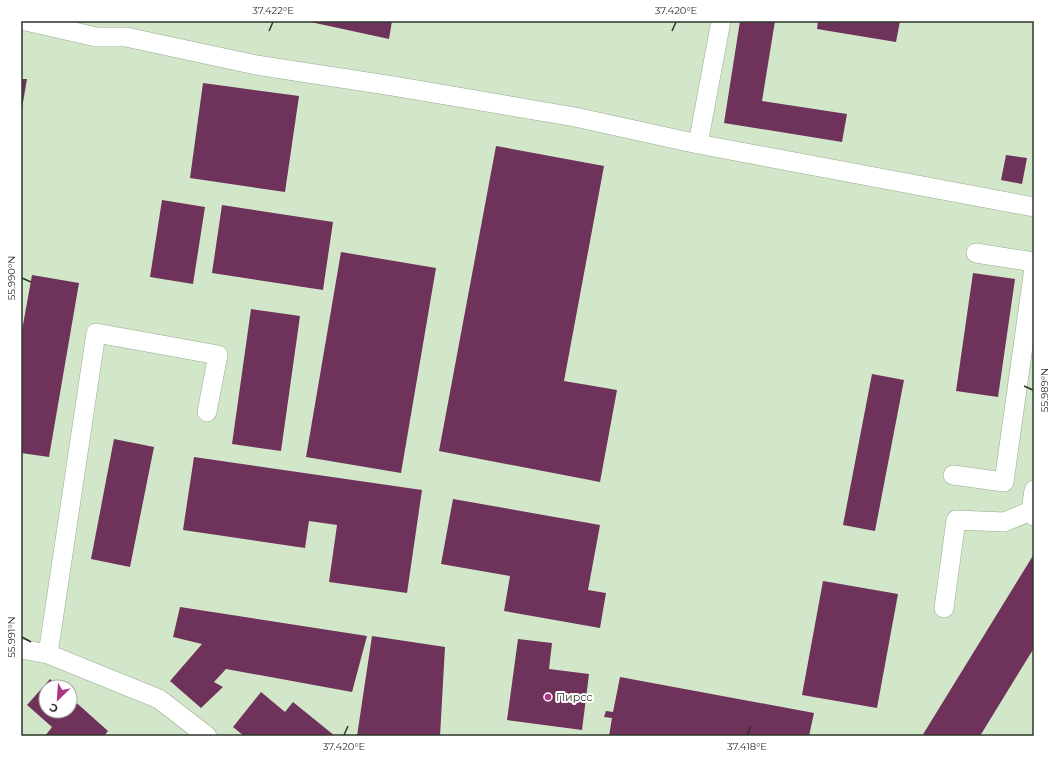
<svg xmlns="http://www.w3.org/2000/svg" width="1055" height="757" font-family="Montserrat,sans-serif">
  <style>
    .building { fill: #6f325b }
    .lines { fill: none; stroke-linecap: round; stroke-linejoin: round }
    .minor-casing { stroke: #97ab8f; stroke-width: 20 }
    .minor { stroke: #fff; stroke-width: 19 }
    .ticks { fill: none; stroke: #2b3428; stroke-width: 1.5 }
    .poi-dot { fill: #ac3388; stroke: #fff; stroke-width: 1.5 }
    .labels { text-anchor: middle; dominant-baseline: central; stroke-width: 4; stroke-linejoin: round; paint-order: stroke }
    .poi-label { font-size: 11px; fill: #2b3428; stroke: #fff; text-anchor: start }
    .neatline { fill: none; stroke: #2b3428; stroke-width: 1.5 }
    .ticks-label { font-size: 10px; text-anchor: middle; fill: #2b3428 }
  </style>
  <rect width="100%" height="100%" fill="#d2e7c9"/>
  <path class="building" d="M306,21H392L389,39Z
    M740,21H775L762,101L847,114L842,142L724,123Z
    M818,21H900L896,42L817,29Z
    M21,79H27L22,108H21Z
    M203,83L299,96L285,192L190,178Z
    M496,146L604,166L564,381L617,390L600,482L439,451Z
    M1006,155L1027,158L1022,184L1001,180Z
    M162,200L205,207L193,284L150,277Z
    M222,205L333,222L323,290L212,273Z
    M341,252L436,268L401,473L306,457Z
    M973,273L1015,279L998,397L956,391Z
    M32,275L79,283L49,457L21,453V336Z
    M251,309L300,316L281,451L232,444Z
    M872,374L904,380L875,531L843,525Z
    M114,439L154,447L130,567L91,559Z
    M194,457L422,490L407,593L329,582L337,525L309,521L305,548L183,530Z
    M453,499L600,525L588,590L606,593L600,628L504,611L510,576L441,564Z
    M1034,554V648L980,736H922Z
    M823,581L898,594L877,708L802,695Z
    M180,607L367,636L352,692L226,669L214,682L223,687L201,708L170,681L202,644L173,637Z
    M372,636L445,647L440,736H357Z
    M518,639L552,643L549,669L589,674L582,730L507,720Z
    M620,677L814,713L809,736H609L612,718L604,717L606,711L613,712Z
    M50,679L59,687H46V711H70V697L108,731L104,736H45L52,727L27,705Z
    M261,692L285,712L293,702L335,736H244L233,727Z"/>
  <g class="lines">
    <defs>
      <path id="minor" d="M26,21L96,37H126L256,65L393,86L575,117L698,144
        M721,21L698,144L1034,207
        M976,253L1034,262
        M953,475L1004,482L1034,268
        M1034,490L1031,511L1034,516
        M944,608L956,520L1004,522L1031,511
        M21,649L48,654L96,333L218,355L207,412
        M48,654L159,699L207,736"/>
    </defs>
    <use href="#minor" class="minor-casing"/>
    <use href="#minor" class="minor"/>
  </g>
  <path class="ticks" d="M269,31L273,22M672,31L676,22M22,278L31,282M1024,386L1033,390M22,637L31,642M344,735L348,726M747,735L751,726"/>
  <circle class="poi-dot" cx="548" cy="697" r="4"/>
  <g class="labels">
    <g class="poi-label">
      <text x="556" y="697">Пирсс</text>
    </g>
  </g>
  <rect width="1055" height="757" fill="none" stroke="#ffffff" stroke-width="44"/>
  <g transform="translate(58 699) rotate(205)"><circle r="19" fill="#ffffff" stroke="#aaaea9"/>
  <path d="M0-3L7 15L0 10L-7 15Z" fill="#ac3388"/>
  <text y="-6" font-size="11" font-weight="bold" text-anchor="middle" fill="#2b3428">С</text>
  </g>
  <rect x="22" y="22" width="1011" height="713" class="neatline"/>
  <g class="ticks-label">
    <text x="273" y="14">37.422°E</text>
    <text x="676" y="14">37.420°E</text>
    <text transform="translate(11 278) rotate(-90)" y="4">55.990°N</text>
    <text transform="translate(1044 390) rotate(-90)" y="4">55.989°N</text>
    <text transform="translate(11 637) rotate(-90)" y="4">55.991°N</text>
    <text x="344" y="750">37.420°E</text>
    <text x="747" y="750">37.418°E</text>
  </g>
</svg>
